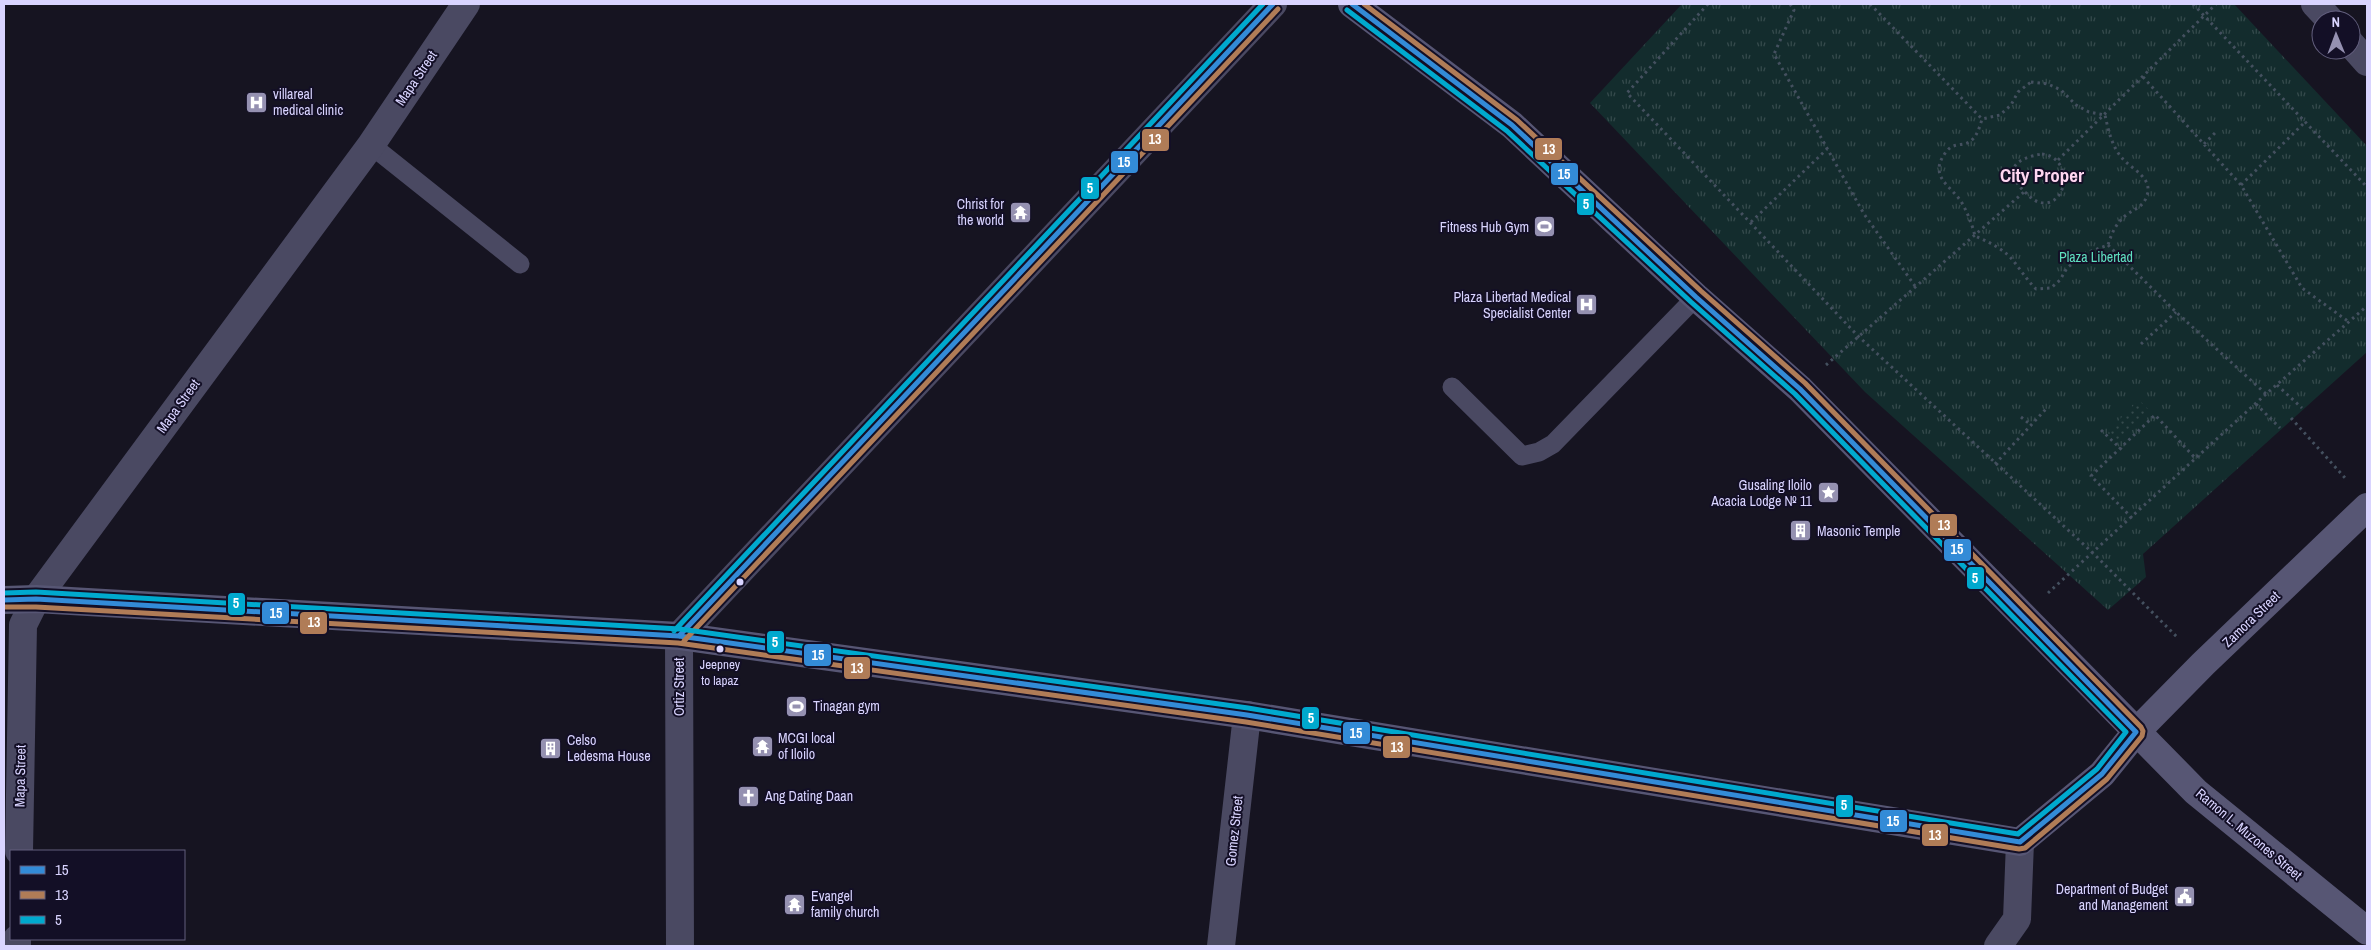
<svg xmlns="http://www.w3.org/2000/svg" width="2371" height="950" font-family="'Archivo Narrow',sans-serif">
  <style>
    .grass { fill: url(#grass-tufts) }
    .garden { fill: url(#garden-dots) }
    .lines { fill: none; stroke-linecap: round; stroke-linejoin: round }
    .path { stroke: #44505f; stroke-width: 3; stroke-dasharray: 2.5 4; stroke-linecap: butt }
    .service { stroke: #4a4962; stroke-width: 19 }
    .minor { stroke: #4a4962; stroke-width: 28 }
    .secondary { stroke: #575674; stroke-width: 28 }
    .bus-1-casing { stroke: #130f26; stroke-width: 9 }
    .bus-2-casing { stroke: #130f26; stroke-width: 9 }
    .bus-3-casing { stroke: #130f26; stroke-width: 9 }
    .bus-1 { stroke: #338bd7; stroke-width: 5 }
    .bus-2 { stroke: #b07c57; stroke-width: 5 }
    .bus-3 { stroke: #00a9ce; stroke-width: 5 }
    .bus-dot { fill: #d9d4ff; stroke: #130f26; stroke-width: 2 }
    .labels { text-anchor: middle; dominant-baseline: central; stroke-width: 4; stroke-linejoin: round; paint-order: stroke }
    .bus-label { font-size: 13px; fill: #d9d4ff; stroke: #130f26 }
    .street-label { font-size: 14px; fill: #d9d4ff; stroke: #130f26 }
    .poi-label { font-size: 14px; fill: #d9d4ff; stroke: #130f26; text-anchor: start }
    .park-label { font-size: 14px; fill: #5fe0c0; stroke: #130f26 }
    .district-label { font-size: 19px; font-weight: bold; fill: #ffd6f0; stroke: #130f26 }
    .line-badge { stroke: #130f26; stroke-width: 2 }
    .badge-label { font-size: 14px; text-anchor: middle; font-weight: bold; fill: #fff }
  </style>
  <defs>
    <pattern id="grass-tufts" width="24" height="20" patternUnits="userSpaceOnUse" patternTransform="scale(1.25)"><rect width="24" height="20" fill="#132c2d"/><path d="M3 7l-1-3M5 7V3M7 7l1-3M15 17l-1-3M17 17v-4M19 17l1-3" fill="none" stroke="#354a4c"/></pattern>
    <pattern id="garden-dots" width="8" height="8" patternUnits="userSpaceOnUse" patternTransform="scale(1.25)"><rect width="8" height="8" fill="#132c2d"/><path d="M2 2h.1M6 6h.1" fill="none" stroke="#354a4c" stroke-width="1.8" stroke-linecap="round"/></pattern>
  </defs>
  <rect width="100%" height="100%" fill="#161421"/>
  <path class="grass" d="M1682,4H2234L2367,146V352L2143,554L2146,577L2108,610L1865,392L1590,103Z"/>
  <path class="garden" d="M2139,400L2151,412L2119,442L2108,431Z"/>
  <g class="lines">
    <path class="path" d="M1708,4L1627,93L1858,336L2094,554L2178,638
      M1790,4L1794,10L1774,54L1864,214L1915,286
      M1870,4L1982,119
      M2193,4L2367,187
      M2143,77L2241,185L2302,288L2349,322
      M2031,82L2048,84L2061,90L2076,105L2089,112L2105,115C2108,129 2112,147 2122,158C2132,170 2155,178 2146,198C2143,206 2135,209 2129,213C2117,221 2112,232 2108,245L2086,253L2067,268L2060,280L2051,288L2036,289C2028,281 2022,272 2015,263C2006,250 1989,242 1975,236C1972,224 1968,214 1962,203C1952,186 1927,177 1946,152C1958,136 1972,157 1982,119L2000,115L2011,105L2018,92Z
      M2204,144L2215,133
      M2042,154C2072,157 2069,202 2045,203C2036,203 2031,198 2025,192C2001,170 2016,158 2042,154Z
      M2058,160L2216,4
      M2241,185L2305,122
      M1751,222L1827,149
      M2108,245L2176,312L2266,394
      M2141,344L2176,312
      M1826,365L2024,192
      M2277,385L2302,408
      M2256,404L2280,428
      M2021,417L2031,425
      M2291,418L2346,479
      M2101,430L2124,452
      M1995,464L2046,409
      M2132,518L2091,476L2155,415L2196,459
      M2048,593L2266,394L2367,306"/>
    <path class="service" d="M371,145L520,264
      M1452,387L1522,456L1539,452L1553,444L1696,297"/>
    <path class="minor" d="M2315,4L2330,20
      M2351,44L2367,62
      M19,851L23,625L36,599L371,145L466,4
      M17,946V939
      M680,946L679,636L1273,4
      M1221,946L1247,715
      M1998,946L2017,919L2020,842"/>
    <path class="secondary" d="M1352,4L1512,125L1696,297L1800,389L2196,792L2367,931
      M4,600L36,599L679,636L1247,715L2020,842L2102,774L2136,732L2203,664L2367,507"/>
    <defs>
      <path id="bus-1" d="M4,600L36,599L679,636L1247,715L2020,842L2102,774L2136,732L1800,389L1696,297L1512,125L1352,4
        M679,636L1273,4"/>
      <path id="bus-2" d="M4,607H36L678,643L1246,722L2019,849L2025,848L2107,779L2142,736L2143,731L2141,727L1805,383L1701,291L1517,120L1364,4
        M684,641L1278,9"/>
      <path id="bus-3" d="M4,593L36,592L680,629L1248,708L2018,834L2097,769L2126,732L1795,394L1691,302L1507,131L1347,10
        M674,631L1263,4"/>
    </defs>
    <use href="#bus-1" class="bus-1-casing"/>
    <use href="#bus-2" class="bus-2-casing"/>
    <use href="#bus-3" class="bus-3-casing"/>
    <use href="#bus-1" class="bus-1"/>
    <use href="#bus-2" class="bus-2"/>
    <use href="#bus-3" class="bus-3"/>
  </g>
  <defs>
    <symbol id="hospital-square" viewBox="-11 -11 22 22"><rect x="-9" y="-9" width="18" height="18" rx="4" fill="#9591b1" stroke="#130f26"/><path d="M-5-5h3v3.5h4V-5h3V5h-3V1.5h-4V5h-3Z" fill="#fff"/></symbol>
    <symbol id="temple-square" viewBox="-11 -11 22 22"><rect x="-9" y="-9" width="18" height="18" rx="4" fill="#9591b1" stroke="#130f26"/><path d="M0-6L5-2H3V0L6.5 2.5H4V6H1.5V3h-3V6H-4V2.5H-6.5L-3 0V-2H-5Z" fill="#fff"/></symbol>
    <symbol id="stadium-square" viewBox="-11 -11 22 22"><rect x="-9" y="-9" width="18" height="18" rx="4" fill="#9591b1" stroke="#130f26"/><path d="M0-5a6.5 5 0 1 0 0 10a6.5 5 0 1 0 0-10ZM-3.5-1.8h7v3.6h-7Z" fill="#fff"/></symbol>
    <symbol id="sight-square" viewBox="-11 -11 22 22"><rect x="-9" y="-9" width="18" height="18" rx="4" fill="#9591b1" stroke="#130f26"/><path d="M0-6L1.8-2.2L6-1.7L2.9 1.2L3.7 5.4L0 3.3L-3.7 5.4L-2.9 1.2L-6-1.7L-1.8-2.2Z" fill="#fff"/></symbol>
    <symbol id="building-square" viewBox="-11 -11 22 22"><rect x="-9" y="-9" width="18" height="18" rx="4" fill="#9591b1" stroke="#130f26"/><path d="M-4-6H4V6H1V3H-1V6H-4ZM-2.5-4.3h1.7v1.8h-1.7ZM.8-4.3h1.7v1.8H.8ZM-2.5-1h1.7V.8h-1.7ZM.8-1h1.7V.8H.8Z" fill="#fff"/></symbol>
    <symbol id="church-square" viewBox="-11 -11 22 22"><rect x="-9" y="-9" width="18" height="18" rx="4" fill="#9591b1" stroke="#130f26"/><path d="M-1.2-6h2.4v3.5h3.3v2.4h-3.3V6h-2.4V-.1h-3.3v-2.4h3.3Z" fill="#fff"/></symbol>
    <symbol id="civic-square" viewBox="-11 -11 22 22"><rect x="-9" y="-9" width="18" height="18" rx="4" fill="#9591b1" stroke="#130f26"/><path d="M-.6-6.5H3V-4.5H.6V-3L4-1V1h2V6H-6V1h2V-1L-.6-3ZM-1.2 2.5V6h2.4V2.5Z" fill="#fff"/></symbol>
  </defs>
  <g fill-rule="evenodd">
    <use href="#hospital-square" x="244" y="90" width="25" height="25"/>
    <use href="#temple-square" x="1008" y="200" width="25" height="25"/>
    <use href="#stadium-square" x="1532" y="214" width="25" height="25"/>
    <use href="#hospital-square" x="1574" y="292" width="25" height="25"/>
    <use href="#sight-square" x="1816" y="480" width="25" height="25"/>
    <use href="#building-square" x="1788" y="518" width="25" height="25"/>
    <use href="#stadium-square" x="784" y="694" width="25" height="25"/>
    <use href="#temple-square" x="750" y="734" width="25" height="25"/>
    <use href="#building-square" x="538" y="736" width="25" height="25"/>
    <use href="#church-square" x="736" y="784" width="25" height="25"/>
    <use href="#civic-square" x="2172" y="884" width="25" height="25"/>
    <use href="#temple-square" x="782" y="892" width="25" height="25"/>
  </g>
  <g class="bus-dot">
    <circle cx="740" cy="582" r="4.5"/>
    <circle cx="720" cy="649" r="4.5"/>
  </g>
  <g class="labels">
    <g class="bus-label">
      <text x="720" y="664">Jeepney<tspan x="720" dy="16">to lapaz</tspan></text>
    </g>
    <g class="street-label">
      <text transform="translate(416 78) rotate(-56)">Mapa Street</text>
      <text transform="translate(178 406) rotate(-54)">Mapa Street</text>
      <text transform="translate(2251 619) rotate(-44)">Zamora Street</text>
      <text transform="translate(679 687) rotate(-90)">Ortiz Street</text>
      <text transform="translate(20 776) rotate(-89)">Mapa Street</text>
      <text transform="translate(1234 831) rotate(-84)">Gomez Street</text>
      <text transform="translate(2249 834) rotate(40)">Ramon L. Muzones Street</text>
    </g>
    <g class="poi-label">
      <text x="273" y="94">villareal<tspan x="273" dy="16">medical clinic</tspan></text>
      <text x="1004" y="204" text-anchor="end">Christ for<tspan x="1004" dy="16">the world</tspan></text>
      <text x="1529" y="227" text-anchor="end">Fitness Hub Gym</text>
      <text x="1571" y="297" text-anchor="end">Plaza Libertad Medical<tspan x="1571" dy="16">Specialist Center</tspan></text>
      <text x="1812" y="485" text-anchor="end">Gusaling Iloilo<tspan x="1812" dy="16">Acacia Lodge № 11</tspan></text>
      <text x="1817" y="531">Masonic Temple</text>
      <text x="813" y="706">Tinagan gym</text>
      <text x="778" y="738">MCGI local<tspan x="778" dy="16">of Iloilo</tspan></text>
      <text x="567" y="740">Celso<tspan x="567" dy="16">Ledesma House</tspan></text>
      <text x="765" y="796">Ang Dating Daan</text>
      <text x="2168" y="889" text-anchor="end">Department of Budget<tspan x="2168" dy="16">and Management</tspan></text>
      <text x="811" y="896">Evangel<tspan x="811" dy="16">family church</tspan></text>
    </g>
    <g class="park-label">
      <text x="2096" y="257">Plaza Libertad</text>
    </g>
    <g class="district-label">
      <text x="2042" y="175">City Proper</text>
    </g>
  </g>
  <g class="line-badge">
    <rect x="1141" y="128" width="29" height="24" rx="5" fill="#b07c57"/>
    <rect x="1534" y="137" width="29" height="24" rx="5" fill="#b07c57"/>
    <rect x="1110" y="150" width="29" height="24" rx="5" fill="#338bd7"/>
    <rect x="1550" y="162" width="29" height="24" rx="5" fill="#338bd7"/>
    <rect x="1080" y="176" width="20" height="24" rx="5" fill="#00a9ce"/>
    <rect x="1576" y="192" width="19" height="24" rx="5" fill="#00a9ce"/>
    <rect x="1929" y="513" width="29" height="24" rx="5" fill="#b07c57"/>
    <rect x="1943" y="538" width="29" height="24" rx="5" fill="#338bd7"/>
    <rect x="1966" y="566" width="19" height="24" rx="5" fill="#00a9ce"/>
    <rect x="227" y="592" width="19" height="24" rx="5" fill="#00a9ce"/>
    <rect x="261" y="601" width="29" height="24" rx="5" fill="#338bd7"/>
    <rect x="299" y="611" width="29" height="24" rx="5" fill="#b07c57"/>
    <rect x="766" y="630" width="19" height="24" rx="5" fill="#00a9ce"/>
    <rect x="803" y="643" width="29" height="24" rx="5" fill="#338bd7"/>
    <rect x="843" y="656" width="28" height="24" rx="5" fill="#b07c57"/>
    <rect x="1301" y="706" width="19" height="24" rx="5" fill="#00a9ce"/>
    <rect x="1342" y="721" width="29" height="24" rx="5" fill="#338bd7"/>
    <rect x="1382" y="735" width="29" height="24" rx="5" fill="#b07c57"/>
    <rect x="1835" y="794" width="19" height="24" rx="5" fill="#00a9ce"/>
    <rect x="1879" y="809" width="29" height="24" rx="5" fill="#338bd7"/>
    <rect x="1921" y="823" width="28" height="24" rx="5" fill="#b07c57"/>
  </g>
  <g class="badge-label">
    <text x="1155" y="144">13</text>
    <text x="1549" y="154">13</text>
    <text x="1124" y="167">15</text>
    <text x="1564" y="179">15</text>
    <text x="1090" y="193">5</text>
    <text x="1586" y="209">5</text>
    <text x="1944" y="530">13</text>
    <text x="1957" y="554">15</text>
    <text x="1975" y="583">5</text>
    <text x="236" y="608">5</text>
    <text x="276" y="618">15</text>
    <text x="314" y="627">13</text>
    <text x="775" y="647">5</text>
    <text x="818" y="660">15</text>
    <text x="857" y="673">13</text>
    <text x="1311" y="723">5</text>
    <text x="1356" y="738">15</text>
    <text x="1397" y="752">13</text>
    <text x="1844" y="810">5</text>
    <text x="1893" y="826">15</text>
    <text x="1935" y="840">13</text>
  </g>
  <rect width="2371" height="950" fill="none" stroke="#d9d4ff" stroke-width="10"/>
  <rect x="10" y="850" width="175" height="90" fill="#130f26" stroke="#625e7d"/>
  <rect x="20" y="866" width="25" height="8" fill="#338bd7" stroke="#625e7d"/>
  <text x="55" y="875" font-size="15" fill="#d9d4ff">15</text>
  <rect x="20" y="891" width="25" height="8" fill="#b07c57" stroke="#625e7d"/>
  <text x="55" y="900" font-size="15" fill="#d9d4ff">13</text>
  <rect x="20" y="916" width="25" height="8" fill="#00a9ce" stroke="#625e7d"/>
  <text x="55" y="925" font-size="15" fill="#d9d4ff">5</text>
  <g transform="translate(2336 35) rotate(359)"><circle r="24" fill="#130f26" stroke="#625e7d"/>
  <path d="M0-4L9 19L0 12L-9 19Z" fill="#9591b1"/>
  <text y="-8" font-size="14" font-weight="bold" text-anchor="middle" fill="#d9d4ff">N</text>
  </g>
</svg>
